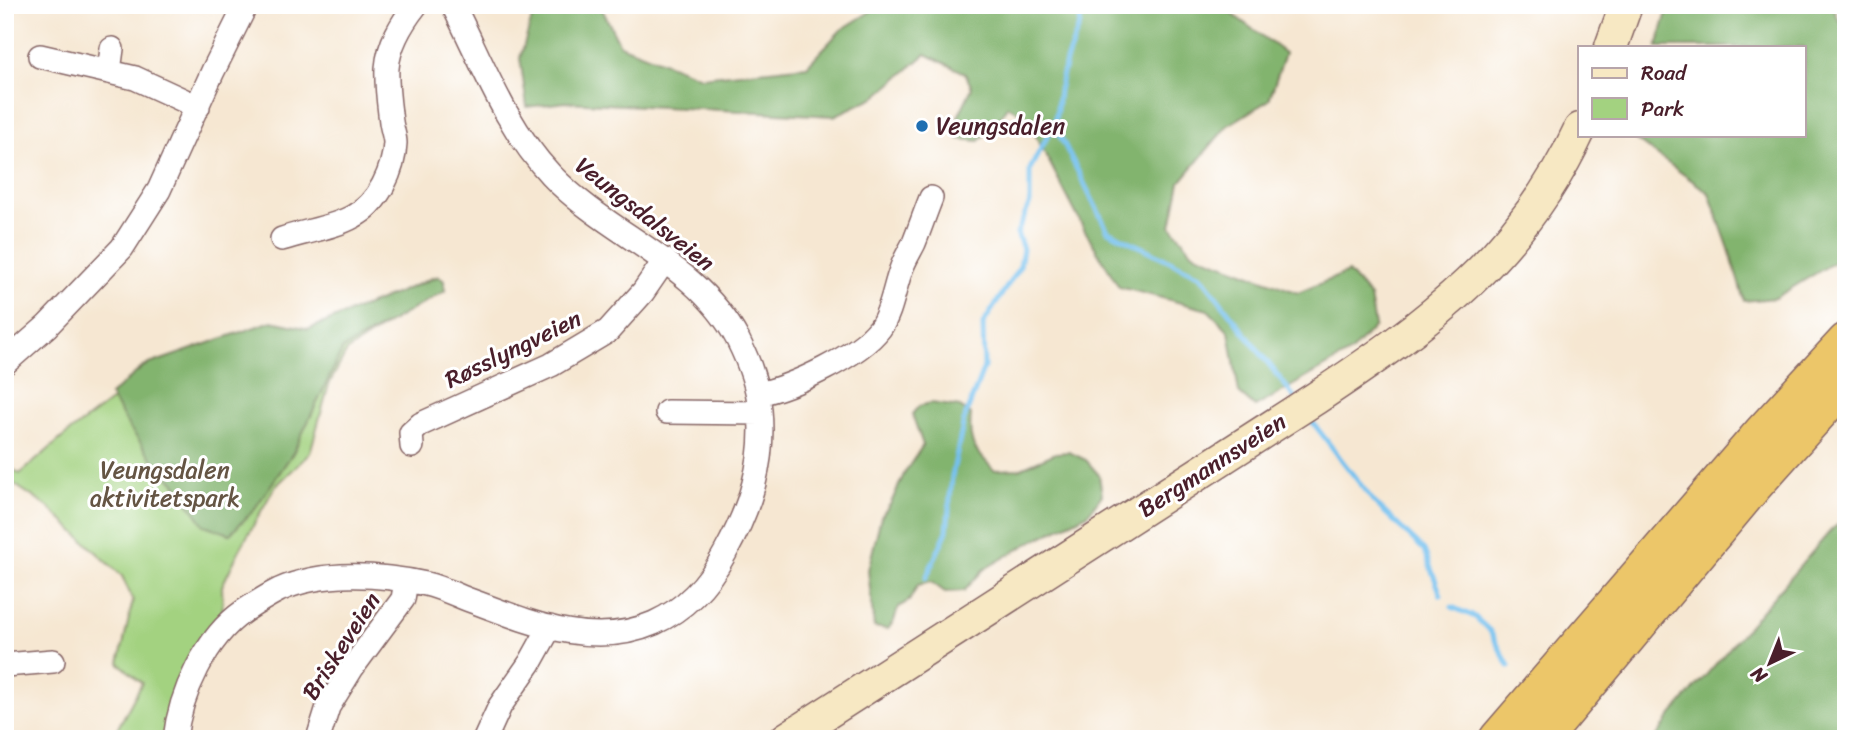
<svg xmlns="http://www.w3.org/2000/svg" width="1851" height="744" font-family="Sriracha,sans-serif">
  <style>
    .green { fill: #a3d280; stroke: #767856; stroke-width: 2 }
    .forest { fill: #82b46e; stroke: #666a4c; stroke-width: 2 }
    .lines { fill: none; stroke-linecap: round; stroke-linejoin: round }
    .stream { stroke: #75c1ef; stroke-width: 5 }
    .minor-casing { stroke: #866565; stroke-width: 26 }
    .secondary-casing { stroke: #866565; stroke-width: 35 }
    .trunk-casing { stroke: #866565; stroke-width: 40 }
    .minor { stroke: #fff; stroke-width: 23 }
    .secondary { stroke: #f7e8c3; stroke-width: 32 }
    .trunk { stroke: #ecc669; stroke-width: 37 }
    .poi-dot { fill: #1f6fb2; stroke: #fff; stroke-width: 2.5 }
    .labels { text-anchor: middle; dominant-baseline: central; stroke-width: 6; stroke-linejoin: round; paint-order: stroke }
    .poi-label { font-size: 24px; fill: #4a1f2b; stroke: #fff; text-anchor: start }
    .street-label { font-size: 24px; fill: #4a1f2b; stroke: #fff }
    .park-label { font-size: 24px; fill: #655544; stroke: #fff }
  </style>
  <rect width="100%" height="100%" fill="#fff"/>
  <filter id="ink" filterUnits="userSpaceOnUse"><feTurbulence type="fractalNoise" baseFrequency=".0143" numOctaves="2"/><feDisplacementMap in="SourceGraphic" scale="14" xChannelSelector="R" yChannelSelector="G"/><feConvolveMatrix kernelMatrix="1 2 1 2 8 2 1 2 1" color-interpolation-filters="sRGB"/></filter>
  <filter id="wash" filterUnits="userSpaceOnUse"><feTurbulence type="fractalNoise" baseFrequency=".00686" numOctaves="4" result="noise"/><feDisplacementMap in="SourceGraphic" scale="28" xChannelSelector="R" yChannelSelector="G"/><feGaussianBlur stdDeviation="1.57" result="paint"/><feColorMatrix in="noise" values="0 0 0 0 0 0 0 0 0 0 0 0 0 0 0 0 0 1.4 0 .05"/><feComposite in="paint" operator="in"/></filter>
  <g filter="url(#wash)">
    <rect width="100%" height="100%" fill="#f6e7d2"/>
    <path class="green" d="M434,277L438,291L347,351L329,384L310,453L274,488L239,551L222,586L223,617L164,739H112L142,683L119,663L133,600L122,576L48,507L5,478V464L20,474L63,437L148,373L308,334Z"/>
    <path class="forest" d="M536,5H600L620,45L701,77L807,66L841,30L881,5H1220L1285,53L1269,100L1227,126L1180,182L1171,226L1193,253L1298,293L1348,272L1370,297L1375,326L1351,352L1255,407L1239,393L1229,331L1208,310L1119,287L1084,229L1025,115L1007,106L1000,119L979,141L959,139L951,131L972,88L965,73L926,54L877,96L834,116L566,102L527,107L520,58Z
      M1669,5H1833L1836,15L1846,30V255L1775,298L1744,301L1729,249L1709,193L1635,139L1636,135H1804V47H1657Z
      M439,276L444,281L445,291L343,349L293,453L253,511L230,534L204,525L174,482L154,461L129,427L110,395L144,366L272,321L309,329Z
      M931,403L960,407L971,415C968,445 974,449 994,470L1019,469L1056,453L1069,452L1086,460L1099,475L1102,495L1088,514L1031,542L983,570L964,591L945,592L931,582L918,585L909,601L898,607L894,621L888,629L874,627L868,570L881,517L891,503L905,472L923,445L912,414L919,406Z
      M1846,519V739H1655L1670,717L1832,529Z"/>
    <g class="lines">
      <path class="stream" d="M1054,124L1108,231L1201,276L1295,398
        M1307,415L1374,502L1424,550L1441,595
        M926,578L947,531L952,476L964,420L984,367L983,324L1020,266L1023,249L1017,233L1030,203V169L1054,124L1057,109L1059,90L1066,61L1080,24L1081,5
        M1452,607L1475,617L1490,631L1509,666"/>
    </g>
  </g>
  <g filter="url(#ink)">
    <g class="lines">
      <defs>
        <path id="minor" d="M40,56L135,78L198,107
          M109,71L112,49
          M282,239C305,231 333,228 354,216C378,204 394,170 395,143C395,137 392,129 391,122C389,105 386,85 387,68C389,44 401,24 416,5
          M5,363L47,326L122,248L159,190L213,71L246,5
          M758,394C792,387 859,356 880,328C892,311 894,287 902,267C905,259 910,251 914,243C920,228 925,213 931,198
          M667,412L760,413
          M412,446L411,433L421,424L551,365L608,331L643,292L665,260
          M5,665L53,661
          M175,739C180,694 206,637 244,611C256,603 267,596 279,590C323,570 380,574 426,584C439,587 452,593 464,598C525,620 590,651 654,623C685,609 709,583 725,553C750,508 765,462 760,410C758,386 749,362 738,340C697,262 609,236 551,175C505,126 483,64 453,5
          M318,739L328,707L352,668L403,599L406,581
          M485,739L500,706L530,663L550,627"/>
        <path id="secondary" d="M1611,47L1626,5
          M786,739L1316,398C1428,324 1522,255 1580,129"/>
        <path id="trunk" d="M1498,739L1762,433L1846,342
          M1542,739L1754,485L1846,382"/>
      </defs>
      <use href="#minor" class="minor-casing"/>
      <use href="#secondary" class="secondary-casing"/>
      <use href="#trunk" class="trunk-casing"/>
      <use href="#minor" class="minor"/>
      <use href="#secondary" class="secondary"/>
      <use href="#trunk" class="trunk"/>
    </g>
  </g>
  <circle class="poi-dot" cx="922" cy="126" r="7"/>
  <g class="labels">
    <g class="poi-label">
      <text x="936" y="126">Veungsdalen</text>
    </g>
    <g class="street-label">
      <text transform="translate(645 214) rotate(38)">Veungsdalsveien</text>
      <text transform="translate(513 349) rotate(-26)">Røsslyngveien</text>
      <text transform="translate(1212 465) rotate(-33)">Bergmannsveien</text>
      <text transform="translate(341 646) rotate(-57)">Briskeveien</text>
    </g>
    <g class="park-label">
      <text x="165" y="470">Veungsdalen<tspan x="165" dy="28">aktivitetspark</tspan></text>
    </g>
  </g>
  <rect width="1851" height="744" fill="none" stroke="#fff" stroke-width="28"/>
  <rect x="1578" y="46" width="228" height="91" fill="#ffffff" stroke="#b7a5aa" stroke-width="2"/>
  <rect x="1592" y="68" width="35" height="10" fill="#f7e8c3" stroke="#b7a5aa" stroke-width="2"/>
  <text x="1641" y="80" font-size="21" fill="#4a1f2b">Road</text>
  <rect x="1592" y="98" width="35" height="21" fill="#a3d280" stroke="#b7a5aa" stroke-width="2"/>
  <text x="1641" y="116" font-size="21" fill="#4a1f2b">Park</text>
  <g transform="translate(1770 663) rotate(223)" stroke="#ffffff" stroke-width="5" paint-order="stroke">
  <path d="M0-5L12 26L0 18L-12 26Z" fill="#4a1f2b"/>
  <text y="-10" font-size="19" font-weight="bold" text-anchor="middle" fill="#4a1f2b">N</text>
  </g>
</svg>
